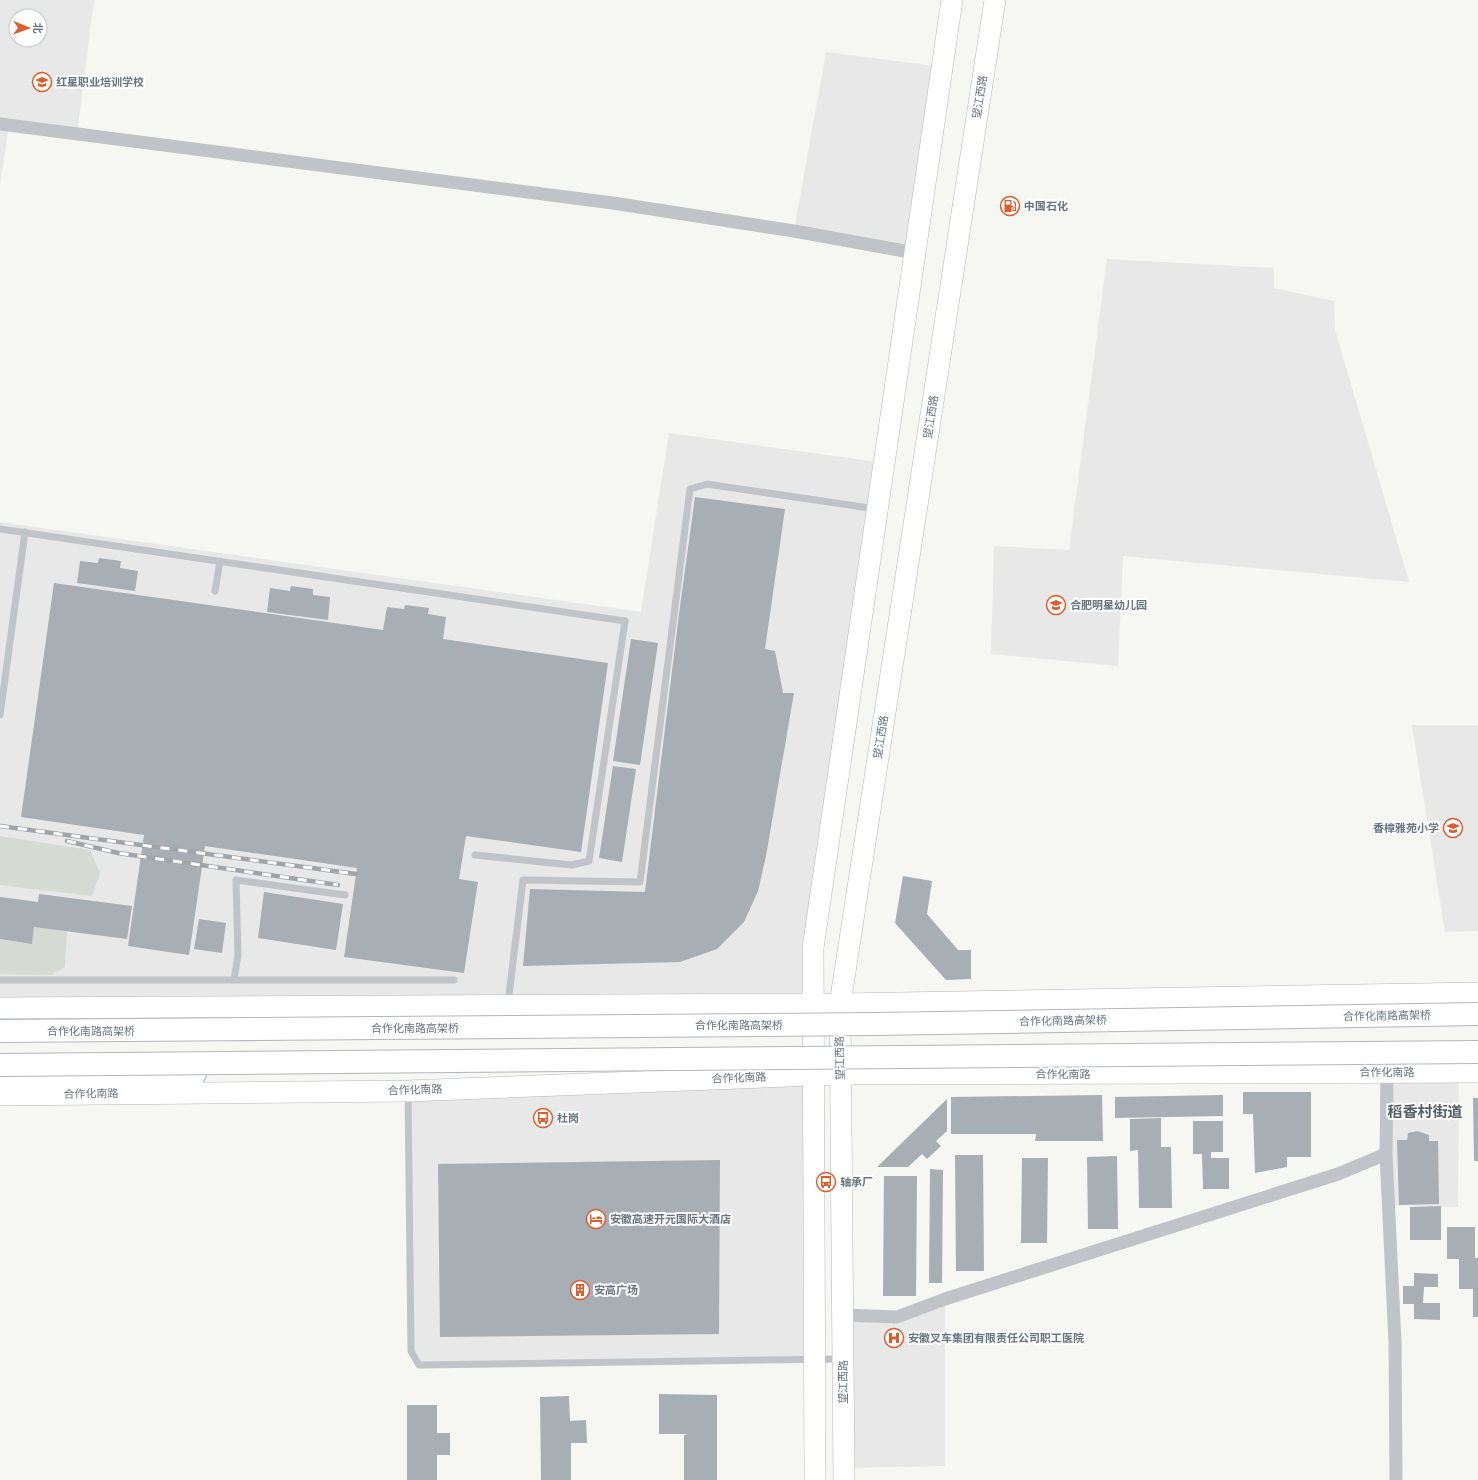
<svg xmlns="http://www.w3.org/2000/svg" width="1478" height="1480" font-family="Roboto,'Noto Sans SC',sans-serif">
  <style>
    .built { fill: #e7e8e7; fill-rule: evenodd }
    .green { fill: #d5dbd3 }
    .building { fill: #a7aeb4 }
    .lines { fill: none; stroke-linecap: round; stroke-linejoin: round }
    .primary-casing { stroke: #b3b7bb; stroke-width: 22 }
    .highway-casing { stroke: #b3b6ba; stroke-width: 24 }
    .lane { stroke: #c0c3c7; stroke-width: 7 }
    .street { stroke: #c0c3c7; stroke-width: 13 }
    .primary { stroke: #fff; stroke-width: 21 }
    .highway { stroke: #fff; stroke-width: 22 }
    .rail-casing { stroke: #9fa5ab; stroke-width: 4.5 }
    .rail { stroke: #fff; stroke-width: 3; stroke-dasharray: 9; stroke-linecap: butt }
    .highway-bridge-casing { stroke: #b3b6ba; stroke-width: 24; stroke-linecap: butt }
    .highway-bridge { stroke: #fff; stroke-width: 22 }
    .labels { text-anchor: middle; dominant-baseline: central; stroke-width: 4; stroke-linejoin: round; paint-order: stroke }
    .poi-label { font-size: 11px; font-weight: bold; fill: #677583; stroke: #fff; text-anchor: start }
    .street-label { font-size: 11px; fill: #677583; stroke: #fff }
    .district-label { font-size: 15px; font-weight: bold; fill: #545f68; stroke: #fff }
  </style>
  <rect width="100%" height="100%" fill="#f6f6f3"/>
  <path class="built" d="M0,0H94L77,134L9,125L0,184ZM16,16H40V40H16Z
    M826,52L943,67L915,253L794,231Z
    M1107,259L1274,268V288L1334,301L1335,330L1409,582L1123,556L1118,666L991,654L994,546L1069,550Z
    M669,433L885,463L813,1004L0,1008V522L641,612Z
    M1412,725H1478V931L1445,932Z
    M1387,1072H1459L1458,1207L1389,1205Z
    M813,1075L814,1359L419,1365L411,1351L408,1091Z
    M945,1299V1466L844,1468L843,1315L897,1317Z"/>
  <path class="green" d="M0,836L90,850L100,873L92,896L0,885Z
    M34,927L67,931L65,967L51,975L0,974V939L32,944Z"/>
  <path class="building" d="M695,497L785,509L765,649L775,651L783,693H794L766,856L758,891L744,922L717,949L680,962L523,966L530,889L645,892L679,614Z
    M99,558L121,561L120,568L138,571L135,591L77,583L80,561L98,563Z
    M54,583L383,630L387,607L404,609L405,605L429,608L428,614L446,617L443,639L608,663L581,852L466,836L459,879L478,882L464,973L344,957L357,868L205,846L189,955L128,946L144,835L21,817Z
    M291,586L313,589V595L330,597L328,620L267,612L270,588L290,591Z
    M631,639L658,643L640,765L613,761Z
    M613,766L636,769L622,862L599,858Z
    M903,876L932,881L927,914L958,950H971V979L946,980L895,923Z
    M264,892L343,904L336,950L258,938Z
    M39,894L132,906L127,939L34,927L32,944L0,939V897L38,902Z
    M199,919L226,923L222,953L194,949Z
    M1243,1092H1311V1157H1287V1167L1255,1173L1253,1114H1243Z
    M1102,1095L1103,1141H1035L1036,1134H951V1097Z
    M1223,1095V1116L1115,1118V1097Z
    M1473,1098H1478V1161H1474Z
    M947,1099V1131L936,1141L941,1146L927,1159L922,1154L908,1167H877Z
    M1161,1118V1147H1171L1172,1208H1139L1138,1150L1130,1151V1119Z
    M1193,1121H1223V1152H1211V1158H1229V1189H1203L1202,1154H1193Z
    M1417,1131L1429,1135V1141H1438L1439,1204L1399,1205L1397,1140H1407L1408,1133Z
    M955,1155H983L984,1271H956Z
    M1117,1156L1118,1229H1088L1087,1157Z
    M1022,1158H1048L1047,1243H1021Z
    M720,1160L719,1334L440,1337L438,1164Z
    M930,1169L943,1170L942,1283H929Z
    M884,1176H917L916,1296H883Z
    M1441,1206V1240H1410V1207Z
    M1447,1227H1475V1258H1478V1317H1473V1289H1459V1259H1447Z
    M1414,1273L1438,1274V1287H1424L1423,1303H1440V1320L1414,1319V1304H1403V1286H1414Z
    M659,1394L717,1395V1480H684V1435L688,1434H659Z
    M569,1396L570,1421L586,1420L587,1443H571V1480H541L540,1397Z
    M407,1405H437V1433H450V1455H437V1480H407Z"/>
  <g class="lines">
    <defs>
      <path id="primary" d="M0,1008L840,1004L1478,993
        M0,1095L408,1091L841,1074L1478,1072
        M815,1480L813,948L952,0
        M844,1480L840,1004L995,0"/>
      <path id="highway" d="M0,1077L195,1074"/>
    </defs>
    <use href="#primary" class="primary-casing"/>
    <use href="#highway" class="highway-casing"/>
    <path class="lane" d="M0,529L625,621L589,861L572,865L475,855
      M215,591L220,561
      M0,715L25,532
      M0,980H454
      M234,980L238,955L236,880L345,895
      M508,1003L523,880L640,882L690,489L707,484L876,509
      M408,1092L411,1351L419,1365L841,1359"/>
    <path class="street" d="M0,124L613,203L794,231L915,253
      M1386,1154L1395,1342L1396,1480
      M843,1315L897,1317L945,1299L1338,1174L1386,1154L1387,1072"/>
    <use href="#primary" class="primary"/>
    <use href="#highway" class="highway"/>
    <defs>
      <path id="rail" d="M0,826L356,874
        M67,841L118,853L338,885"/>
    </defs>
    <use href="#rail" class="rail-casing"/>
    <use href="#rail" class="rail"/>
    <defs>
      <path id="highway-bridge" d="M0,1031L875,1024L1478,1014
        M0,1065L1478,1052"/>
    </defs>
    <use href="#highway-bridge" class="highway-bridge-casing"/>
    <use href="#highway-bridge" class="highway-bridge"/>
  </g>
  <defs>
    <symbol id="university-ring" viewBox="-11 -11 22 22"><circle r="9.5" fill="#fff" stroke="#db5d2e" stroke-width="1.5"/><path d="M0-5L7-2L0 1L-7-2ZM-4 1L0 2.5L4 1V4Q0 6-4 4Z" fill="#db5d2e"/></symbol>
    <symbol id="fuel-ring" viewBox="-11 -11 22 22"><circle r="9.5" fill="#fff" stroke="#db5d2e" stroke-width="1.5"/><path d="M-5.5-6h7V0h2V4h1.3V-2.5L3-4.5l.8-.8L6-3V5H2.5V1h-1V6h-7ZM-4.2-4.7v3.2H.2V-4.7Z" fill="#db5d2e"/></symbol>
    <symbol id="school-ring" viewBox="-11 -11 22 22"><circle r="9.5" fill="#fff" stroke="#db5d2e" stroke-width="1.5"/><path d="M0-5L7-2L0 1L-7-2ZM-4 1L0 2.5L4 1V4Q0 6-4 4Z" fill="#db5d2e"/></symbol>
    <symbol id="bus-ring" viewBox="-11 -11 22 22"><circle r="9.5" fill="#fff" stroke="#db5d2e" stroke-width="1.5"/><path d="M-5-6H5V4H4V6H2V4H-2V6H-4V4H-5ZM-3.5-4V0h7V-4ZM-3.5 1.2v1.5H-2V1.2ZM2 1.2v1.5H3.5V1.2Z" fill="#db5d2e"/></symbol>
    <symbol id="hotel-ring" viewBox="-11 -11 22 22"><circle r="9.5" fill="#fff" stroke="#db5d2e" stroke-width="1.5"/><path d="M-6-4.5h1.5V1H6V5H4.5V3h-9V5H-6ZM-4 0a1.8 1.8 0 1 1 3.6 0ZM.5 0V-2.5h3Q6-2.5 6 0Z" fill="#db5d2e"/></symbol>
    <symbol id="building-ring" viewBox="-11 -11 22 22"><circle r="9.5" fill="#fff" stroke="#db5d2e" stroke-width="1.5"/><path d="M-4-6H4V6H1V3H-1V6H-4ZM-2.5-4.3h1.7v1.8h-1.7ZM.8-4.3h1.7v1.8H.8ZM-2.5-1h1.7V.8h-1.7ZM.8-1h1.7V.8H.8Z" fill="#db5d2e"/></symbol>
    <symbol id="hospital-ring" viewBox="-11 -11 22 22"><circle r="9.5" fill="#fff" stroke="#db5d2e" stroke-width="1.5"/><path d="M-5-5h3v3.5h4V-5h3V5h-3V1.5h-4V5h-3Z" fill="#db5d2e"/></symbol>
  </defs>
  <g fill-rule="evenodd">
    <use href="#university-ring" x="31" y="71" width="22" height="22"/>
    <use href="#fuel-ring" x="999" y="195" width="22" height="22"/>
    <use href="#school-ring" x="1045" y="594" width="22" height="22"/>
    <use href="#school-ring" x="1442" y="817" width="22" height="22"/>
    <use href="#bus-ring" x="532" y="1107" width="22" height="22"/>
    <use href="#bus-ring" x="815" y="1171" width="22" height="22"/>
    <use href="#hotel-ring" x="585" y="1208" width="22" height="22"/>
    <use href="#building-ring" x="569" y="1279" width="22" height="22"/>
    <use href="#hospital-ring" x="883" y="1327" width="22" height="22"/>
  </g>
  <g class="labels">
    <g class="poi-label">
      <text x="56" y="82">红星职业培训学校</text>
      <text x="1024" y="206">中国石化</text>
      <text x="1070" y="605">合肥明星幼儿园</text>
      <text x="1439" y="828" text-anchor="end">香樟雅苑小学</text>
      <text x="557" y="1118">杜岗</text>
      <text x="840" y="1182">轴承厂</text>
      <text x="610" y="1219">安徽高速开元国际大酒店</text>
      <text x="594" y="1290">安高广场</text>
      <text x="908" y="1338">安徽叉车集团有限责任公司职工医院</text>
    </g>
    <g class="street-label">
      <text transform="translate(980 97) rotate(-81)">望江西路</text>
      <text transform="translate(931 417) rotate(-81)">望江西路</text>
      <text transform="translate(881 737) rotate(-81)">望江西路</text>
      <text transform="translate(1387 1016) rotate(-1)">合作化南路高架桥</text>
      <text transform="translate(1063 1021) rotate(-1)">合作化南路高架桥</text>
      <text x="739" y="1025">合作化南路高架桥</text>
      <text x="415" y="1028">合作化南路高架桥</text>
      <text x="91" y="1031">合作化南路高架桥</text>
      <text transform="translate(840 1058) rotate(-91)">望江西路</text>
      <text x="1387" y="1072">合作化南路</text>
      <text x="1063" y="1074">合作化南路</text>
      <text transform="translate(739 1078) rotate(-2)">合作化南路</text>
      <text transform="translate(415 1090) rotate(-2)">合作化南路</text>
      <text transform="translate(91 1094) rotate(-1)">合作化南路</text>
      <text transform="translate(843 1382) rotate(-90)">望江西路</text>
    </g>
    <g class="district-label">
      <text x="1425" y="1112">稻香村街道</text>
    </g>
  </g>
  <g transform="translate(28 28) rotate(91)"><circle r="19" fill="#ffffff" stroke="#c2c8cd"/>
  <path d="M0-3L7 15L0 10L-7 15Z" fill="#db5d2e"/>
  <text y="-6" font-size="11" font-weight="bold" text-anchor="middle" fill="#677583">北</text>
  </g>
</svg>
